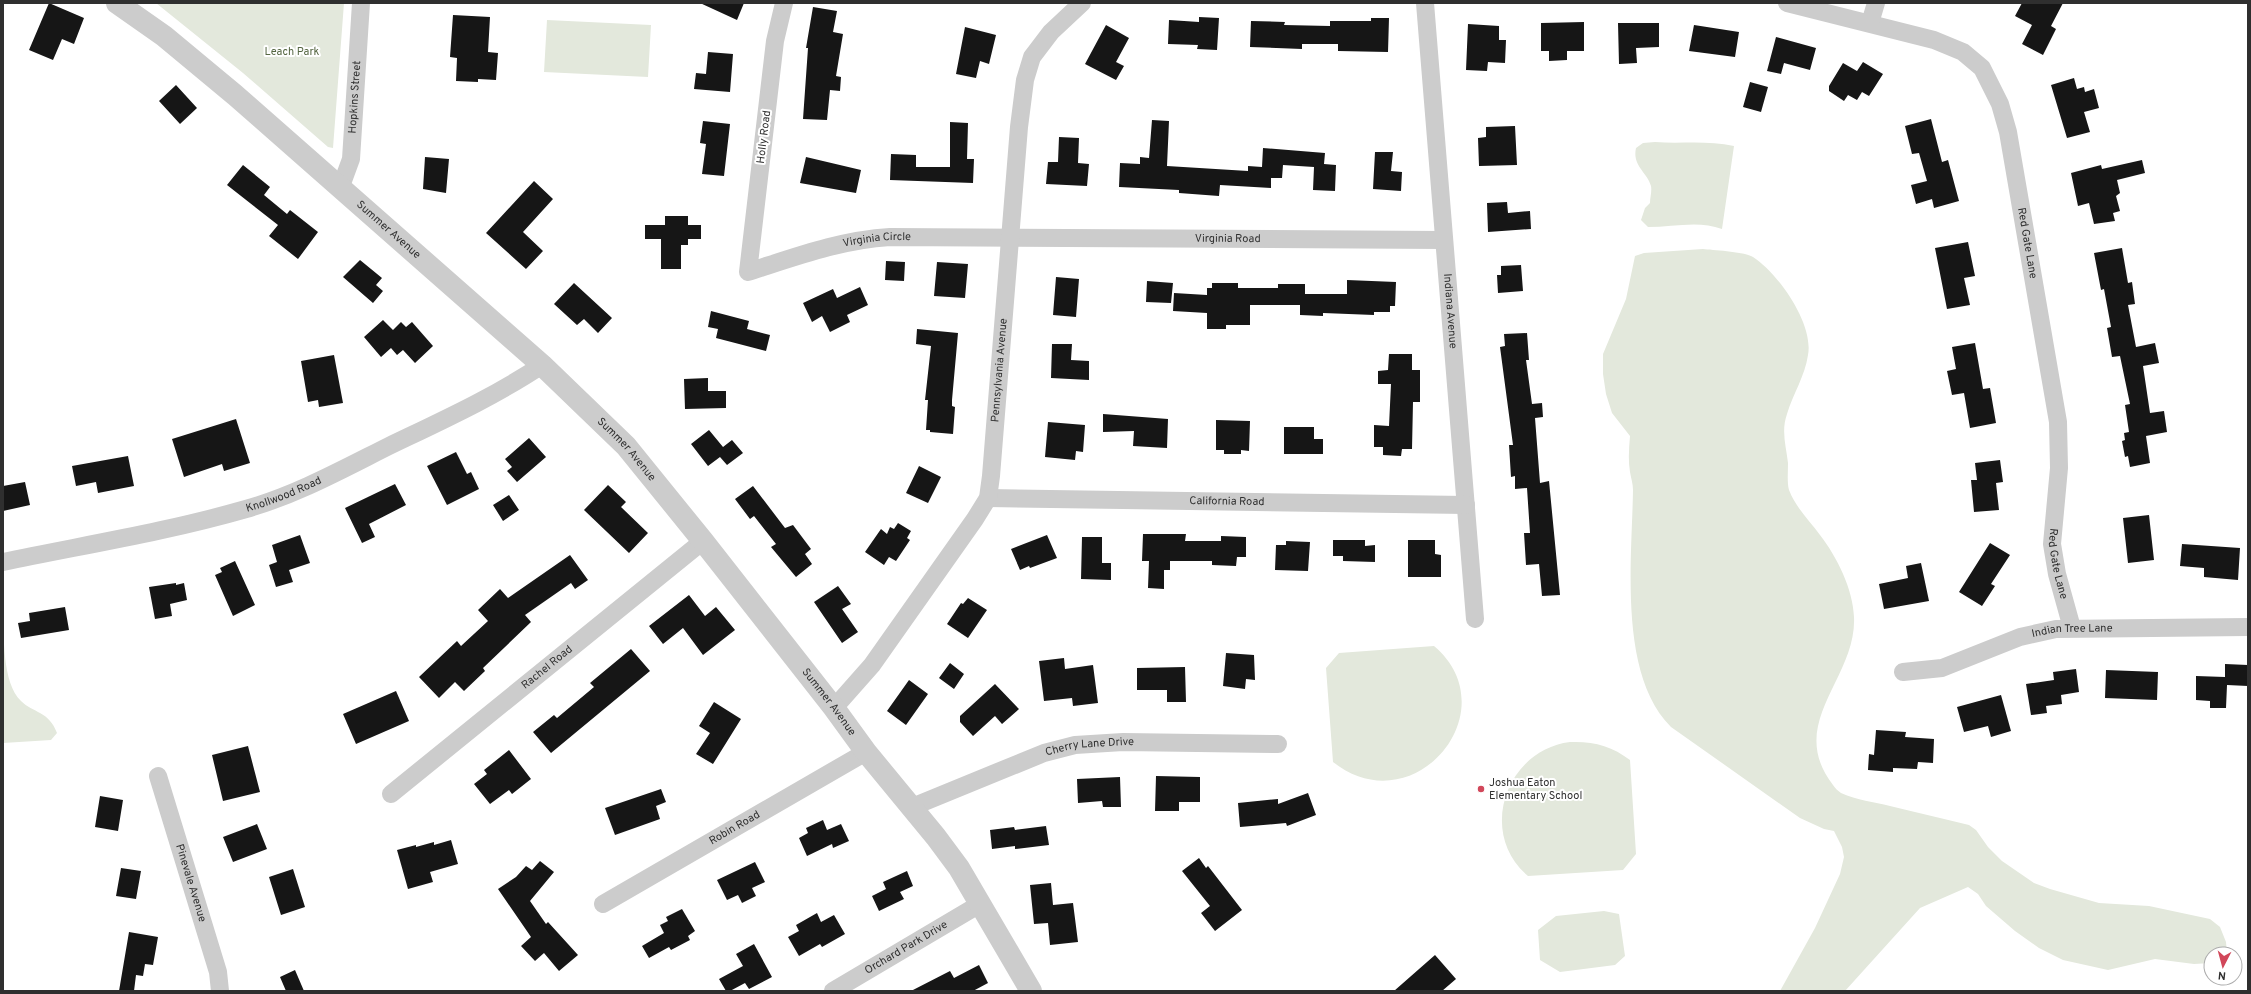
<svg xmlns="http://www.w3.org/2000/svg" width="2251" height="994" font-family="Overpass,sans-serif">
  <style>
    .green { fill: #e3e8dc }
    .building { fill: #161616 }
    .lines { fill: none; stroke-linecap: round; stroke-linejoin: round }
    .minor { stroke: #ccc; stroke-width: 18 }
    .tertiary { stroke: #ccc; stroke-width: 22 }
    .poi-dot { fill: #d1475a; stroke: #fff; stroke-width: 1.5 }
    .labels { text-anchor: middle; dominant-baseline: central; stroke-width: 4; stroke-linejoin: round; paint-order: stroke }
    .park-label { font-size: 11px; fill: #556642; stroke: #fff }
    .street-label { font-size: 11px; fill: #2f2f2f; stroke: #fff }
    .poi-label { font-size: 11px; fill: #2f2f2f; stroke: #fff; text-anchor: start }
  </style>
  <rect width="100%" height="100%" fill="#fff"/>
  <path class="green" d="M156,3H344L333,148L328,147L243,73Z
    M547,20L651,25L648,77L544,72Z
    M1655,142C1681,144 1708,140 1734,146L1722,229C1699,220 1673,227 1648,227L1641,220L1645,208L1650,203C1650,198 1652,191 1651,186C1647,172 1632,166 1636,148L1643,143Z
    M1703,249C1713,250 1746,252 1753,257C1778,273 1814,324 1808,355C1805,376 1793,394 1787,414C1781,431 1786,446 1788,463C1788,472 1787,483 1789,490C1796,508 1809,520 1820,535C1837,557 1853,589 1854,617C1857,679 1785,723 1833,785C1835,788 1838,791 1841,793C1857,800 1874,802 1890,806C1916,812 1943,819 1969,825L1976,830L1988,847L2002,861L2034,883L2050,889L2099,903L2149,906L2210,919L2220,927L2226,942L2227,954H2211V963L2194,964L2155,959L2108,970L2063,960L2039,948L2015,931L1986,906L1978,894L1968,887L1920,908L1845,991H1780L1815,928L1840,874L1844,857L1842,847L1834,831L1824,829L1800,818L1671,727C1618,674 1632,560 1633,490C1633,484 1631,478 1630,472C1628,460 1629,448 1630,436L1612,413L1606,394L1603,374V354L1626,299L1635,256L1644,253Z
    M3,611C4,635 2,683 21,701C33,713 49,711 57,733L51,740L3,743Z
    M1434,646C1510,710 1414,826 1333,762L1326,668L1339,653Z
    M1570,742C1593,741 1612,746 1630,760L1636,854L1623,870L1528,876C1477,833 1506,750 1570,742Z
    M1604,911L1619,914L1625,956L1615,965L1560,972L1540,960L1538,930L1556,916Z"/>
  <path class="building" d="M49,3L84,18L74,44L62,39L53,60L29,50Z
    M700,3H744L737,20Z
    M2022,3H2063L2051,26L2056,29L2043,55L2022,44L2032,25L2015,16Z
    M813,7L837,11L833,32L843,34L836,76L841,77L840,91L830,90L827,120L803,119L808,48H806Z
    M453,15L490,17L488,52L498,53L496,80L478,79V82L456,81L457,58L450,57Z
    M1199,17L1219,18L1217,50L1197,49L1198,45L1168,44L1169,20L1199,22Z
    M1371,18H1389L1388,52L1338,51V44H1302V49L1250,47L1251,21L1285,22L1284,25L1330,26V21H1371Z
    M1584,22V51H1567V60L1549,61V51H1541V23Z
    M1618,23H1659V47L1636,48L1637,63L1619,64Z
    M1468,24L1499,26V40H1506L1505,63L1488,62L1487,71L1466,70Z
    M1106,25L1129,38L1116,62L1124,66L1116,80L1085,64Z
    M1694,25L1739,32L1735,57L1689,51Z
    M965,27L996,35L989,64L980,61L976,78L956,74Z
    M1776,37L1816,48L1810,70L1784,63L1781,74L1767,71Z
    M708,52L733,54L730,92L694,89L696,73L706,74Z
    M1863,62L1883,74L1869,96L1862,92L1857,100L1848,95L1844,101L1829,91V86L1843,63L1857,71Z
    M2074,78L2077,89L2084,87L2085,92L2094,89L2099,108L2084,112L2090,132L2067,138L2051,85Z
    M1750,82L1768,87L1761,112L1743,107Z
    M176,85L197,108L180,124L159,101Z
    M1931,119L1942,162L1948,160L1959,201L1934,208L1932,199L1916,204L1911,185L1927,181L1919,153L1912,154L1905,126Z
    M1152,120L1169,121L1167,166L1248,171V166L1262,167L1263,148L1325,153L1324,164L1336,165L1335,191L1313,190L1314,167L1283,165L1282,178H1271V188L1220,185L1219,196L1179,193V190L1119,187L1120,163L1140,164V157L1149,158Z
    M703,121L730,124L724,176L702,174L706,144L700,143Z
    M950,122L968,123L967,159H974L973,183L890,180L891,154L916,155V167H950Z
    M1515,126L1517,165L1479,166L1478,138L1486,137V127Z
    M1059,137L1079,138L1078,163L1089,164L1087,186L1046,184L1048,162H1058Z
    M1375,152H1393L1391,171L1402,172L1401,191L1373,189Z
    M425,157L449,159L446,193L423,189Z
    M806,157L861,170L856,193L800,183Z
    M2142,160L2145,173L2117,180L2120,193L2116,196L2120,211L2113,213L2115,221L2094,224L2089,203L2078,206L2071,173L2101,165L2102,169Z
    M243,165L270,187L264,195L287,214L290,210L318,232L298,259L269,236L278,225L227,185Z
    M534,181L553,199L523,232L543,251L526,269L486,233Z
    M1507,202L1508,213L1530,211L1531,229L1488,232L1487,203Z
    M665,216H688V225H701V239H688V245H681V269H661V239H645V225H665Z
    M1968,242L1975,276L1964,278L1970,305L1947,309L1935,248Z
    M2122,248L2128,283L2132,282L2135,304L2128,305L2136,347L2155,343L2159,363L2143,366L2150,413L2164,411L2167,432L2146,436L2150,463L2130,467L2128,456L2125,457L2122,441L2125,440L2124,433L2129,432L2125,405L2130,404L2120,356L2112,357L2107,328L2111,327L2104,289L2101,290L2094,253Z
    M360,260L382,278L376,285L383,291L373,303L343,277Z
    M886,261L905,262L904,281L885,280Z
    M937,262L968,264L965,298L934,296Z
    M1521,265L1523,291L1498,293L1497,275H1501V266Z
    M1056,277L1079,279L1076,317L1053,315Z
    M1347,280L1396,282L1395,306H1390V312H1374V315L1323,313V316L1300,315V305H1250V325H1226V329H1207V313L1173,311L1174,293L1207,295V288H1212V283H1238V288H1278V284H1305V294H1347Z
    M1147,281L1173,283L1171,303L1146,302Z
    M574,283L612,318L598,333L584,319L577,325L554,304Z
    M860,287L868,305L847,315L850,322L830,332L822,316L812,322L803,303L833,289L837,298Z
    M711,311L749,321L747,329L770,335L766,351L716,338L718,329L708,327Z
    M383,320L393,330L401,322L406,327L412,322L433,346L415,363L403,350L397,355L391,348L381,357L364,337Z
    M917,329L958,333L952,400V406L955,407L953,434L930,432V430H926L928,400H925L931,346L916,344Z
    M1527,333L1529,360H1526L1532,404L1542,403L1543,417L1535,418L1540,483L1549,481L1560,595L1542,596L1539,564L1526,565L1524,533H1530L1527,488L1515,489V476L1511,477L1509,445H1513L1500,347L1505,346L1504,334Z
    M1975,343L1983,389L1990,388L1996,423L1970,428L1964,393L1952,395L1947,371L1956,369L1952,347Z
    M1052,344H1072L1071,360L1089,361V380L1051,378Z
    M1389,354H1412V370H1420V402H1413L1412,449H1402L1401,456L1383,455V447H1374V425L1389,426L1391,384H1378V371L1388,370Z
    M334,355L343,403L319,407L318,400L308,402L301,361Z
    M708,378V391H726V408L685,409L684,379Z
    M1103,414L1168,419L1167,448L1133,446L1134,431L1103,432Z
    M236,419L250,463L224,471L222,464L184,477L172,439Z
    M1216,420L1250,421L1249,451L1241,450V454H1224V450H1216Z
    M1048,422L1085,425L1083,452L1076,451L1075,460L1045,457Z
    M1284,427H1314V439H1323V454H1284Z
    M709,430L723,447L732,440L743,453L727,465L720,457L708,466L691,444Z
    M529,438L546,457L517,482L507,471L512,467L505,459Z
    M456,452L467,474L471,472L479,489L447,505L427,466Z
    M128,456L134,486L98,493L96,482L76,486L72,466Z
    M2000,460L2003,482L1996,483L1999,510L1974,512L1971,480H1977L1975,463Z
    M919,466L941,477L928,503L906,493Z
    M25,482L30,505L3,511V486Z
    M395,484L406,505L369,524L375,537L362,543L345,508Z
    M608,485L626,502L621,507L648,533L629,553L584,510Z
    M753,486L785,528L793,525L811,549L805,554L812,564L796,577L771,547L776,544L754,516L750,519L735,499Z
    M509,495L519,510L503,521L493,505Z
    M2149,515L2154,560L2128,563L2123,518Z
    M898,523L911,531L907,538L910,540L896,561L889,557L884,565L865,552L881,529L887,534L890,527L894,529Z
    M1143,534H1186L1185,541H1221V536L1246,537V557H1237L1236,566L1212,565V561H1170V570H1164V589L1148,588L1149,561H1142Z
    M300,535L310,563L289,570L293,582L276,587L269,565L277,562L272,545Z
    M1047,535L1057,558L1030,568L1029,566L1020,570L1011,549Z
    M1082,537H1102V563H1111V580L1081,579Z
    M1333,540H1365V546L1375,545V562L1343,561V556H1333Z
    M1408,540H1435V554L1441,555V577H1408Z
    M1286,541L1310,542L1308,571L1275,570L1276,545H1286Z
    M1990,543L2010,555L1991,584L1995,586L1982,606L1959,592Z
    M2182,544L2240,548L2238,580L2204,577V568L2180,566Z
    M570,555L588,580L575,589L571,583L525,615L531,622L483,668L485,671L464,691L455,682L439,698L419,677L457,641L461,646L488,621L478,610L500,589L508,598Z
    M235,561L255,605L233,616L215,575L222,572L220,568Z
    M1921,563L1929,601L1884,609L1879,584L1908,578L1906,566Z
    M176,583V585L184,583L187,600L170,604L172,616L155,619L149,587Z
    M838,586L851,604L842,609L858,632L842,643L814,602Z
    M689,595L705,616L716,607L735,630L703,655L683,628L663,644L649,626Z
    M968,598L987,610L968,638L947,624L961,603L963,604Z
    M65,607L69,630L21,638L18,623L30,621L29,613Z
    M631,649L650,671L551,753L533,732L554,715L557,718L594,687L590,683Z
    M1226,653L1254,655L1255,680L1246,679L1245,689L1223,686Z
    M1064,658L1065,669L1093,665L1098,703L1073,706L1072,698L1044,701L1039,661Z
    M950,663L964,674L954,689L939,678Z
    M2225,664L2248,665V686L2227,685L2226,708H2210V701L2196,700V676L2225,677Z
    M1185,667L1186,702H1167V690H1137V668Z
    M2076,669L2079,692L2061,695L2062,704L2046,706L2047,713L2031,715L2026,684L2054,680L2053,672Z
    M2106,670L2158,672L2157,700L2105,698Z
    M909,680L928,694L906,725L887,711Z
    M995,684L1019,709L1002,724L995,716L973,736L960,722V716Z
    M396,691L409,721L356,744L343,714Z
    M2001,695L2011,731L1991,737L1988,726L1964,732L1957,707Z
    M714,702L741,719L713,764L696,754L710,733L699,726Z
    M1876,730L1906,732L1905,737L1934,739L1933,763L1918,762L1917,769L1893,768V772L1868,770L1869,754L1874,755Z
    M248,746L260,792L223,801L212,755Z
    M509,750L531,779L512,794L509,790L490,804L474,784L487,774L484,770Z
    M1156,776L1200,777V802H1179V811H1155Z
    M1120,777L1121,807H1103L1102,801L1078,803L1077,779Z
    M661,789L666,802L656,806L660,819L615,835L605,808Z
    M1308,793L1316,815L1287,826L1286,823L1240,827L1238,803L1278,799V804Z
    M100,796L123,800L118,831L95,827Z
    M823,820L827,830L841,824L849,841L833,848L832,844L807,856L799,838L808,833L806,828Z
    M257,824L267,849L233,862L223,837Z
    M1046,826L1049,845L1015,849V846L992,849L990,830L1014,827L1015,830Z
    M451,840L458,864L430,872L433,882L408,889L397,850L416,845V847L434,842V845Z
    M1199,858L1206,868L1208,866L1242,910L1215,931L1201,913L1210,906L1182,871Z
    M540,861L554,872L530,901L546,924L548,922L578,955L559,971L544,953L535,961L521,946L531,937L498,889L516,877L526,866L532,870Z
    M755,862L765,882L752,888L756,896L742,903L738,895L727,900L717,880Z
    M121,868L141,871L136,899L116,896Z
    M293,869L305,907L281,915L269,877Z
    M907,871L913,886L900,892L904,899L879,911L872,896L886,889L883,882Z
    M1051,883L1053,905L1073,903L1078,942L1050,945L1048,923L1034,924L1030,885Z
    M682,909L695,931L688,936L690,940L671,950L669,947L649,958L642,946L664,933L660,925L668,921L666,917Z
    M817,913L821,922L834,915L845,934L822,947L820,944L799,956L788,937L799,931L796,925Z
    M129,932L158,937L153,965L145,964L143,976L136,975L134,991H119Z
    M754,944L772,977L749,989L745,983L730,991H726L719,979L743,966L736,954Z
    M1435,955L1456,979L1442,991H1394Z
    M979,965L988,983L973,991H911L950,971L954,978Z
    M295,970L304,991H286L280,977Z"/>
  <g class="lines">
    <g class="minor">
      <path id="s1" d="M784,3L775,41L748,272C795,257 840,240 890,237L1444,240"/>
      <path id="s2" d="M1425,3L1475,619"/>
      <path id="s3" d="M1787,3L1934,40L1963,52L1982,68L2000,104L2008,132L2058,422L2059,468L2052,544L2057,574L2072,628"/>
      <path d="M1870,23L1876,3"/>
      <path id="s4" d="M340,189L351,159L361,3"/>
      <path id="s5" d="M988,498L1466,505"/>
      <path id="s6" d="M3,562C84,545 166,532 246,509C296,495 343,469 389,446C441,421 494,397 542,365"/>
      <path id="s7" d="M1903,672L1942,668L2020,637L2056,629L2248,627"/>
      <path id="s8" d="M834,708L872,665L975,519L988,498L991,476L1019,127L1025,80L1032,57L1051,32L1082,3"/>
      <path id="s9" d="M158,776L218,972L220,991"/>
      <path id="s10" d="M391,794L703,541"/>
      <path id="s11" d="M912,807L1044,753L1075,745L1123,742L1278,744"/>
      <path id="s12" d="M603,904L866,752"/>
      <path id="s13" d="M833,991L980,904"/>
    </g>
    <path class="tertiary" id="s14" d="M117,3L164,36L235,95L542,365L626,446L703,541L834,708L866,752L936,837L959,868L1031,991"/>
  </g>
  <circle class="poi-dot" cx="1481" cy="789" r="4"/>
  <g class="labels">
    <g class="park-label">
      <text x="292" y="52">Leach Park</text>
    </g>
    <g class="street-label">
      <text stroke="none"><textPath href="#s4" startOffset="94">Hopkins Street</textPath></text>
      <text transform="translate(764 137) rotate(-83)">Holly Road</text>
      <text stroke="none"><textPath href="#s14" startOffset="354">Summer Avenue</textPath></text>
      <text stroke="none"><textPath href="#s1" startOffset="405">Virginia Circle</textPath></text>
      <text stroke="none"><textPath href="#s1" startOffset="756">Virginia Road</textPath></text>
      <text stroke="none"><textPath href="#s3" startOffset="390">Red Gate Lane</textPath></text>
      <text stroke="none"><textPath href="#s2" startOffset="309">Indiana Avenue</textPath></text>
      <text stroke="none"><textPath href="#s8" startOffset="389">Pennsylvania Avenue</textPath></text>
      <text stroke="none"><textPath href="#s14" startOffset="678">Summer Avenue</textPath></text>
      <text stroke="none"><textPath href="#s6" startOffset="289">Knollwood Road</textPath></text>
      <text stroke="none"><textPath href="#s5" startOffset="239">California Road</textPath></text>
      <text stroke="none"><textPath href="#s3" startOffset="714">Red Gate Lane</textPath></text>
      <text stroke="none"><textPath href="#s7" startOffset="176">Indian Tree Lane</textPath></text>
      <text stroke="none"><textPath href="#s10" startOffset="201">Rachel Road</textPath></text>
      <text stroke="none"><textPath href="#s14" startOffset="1002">Summer Avenue</textPath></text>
      <text stroke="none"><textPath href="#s11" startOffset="189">Cherry Lane Drive</textPath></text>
      <text stroke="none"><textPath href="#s12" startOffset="152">Robin Road</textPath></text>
      <text stroke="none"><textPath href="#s9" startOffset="112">Pinevale Avenue</textPath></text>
      <text stroke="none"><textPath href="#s13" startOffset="85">Orchard Park Drive</textPath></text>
    </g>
    <g class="poi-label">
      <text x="1489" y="783">Joshua Eaton<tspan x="1489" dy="13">Elementary School</tspan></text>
    </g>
  </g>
  <rect width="2251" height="994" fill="none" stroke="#2f2f2f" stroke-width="8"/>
  <g transform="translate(2223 966) rotate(186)"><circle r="19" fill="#ffffff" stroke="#acacac"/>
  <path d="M0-3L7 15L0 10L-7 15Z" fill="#d1475a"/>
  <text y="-6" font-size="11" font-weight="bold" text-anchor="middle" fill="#2f2f2f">N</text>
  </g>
</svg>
